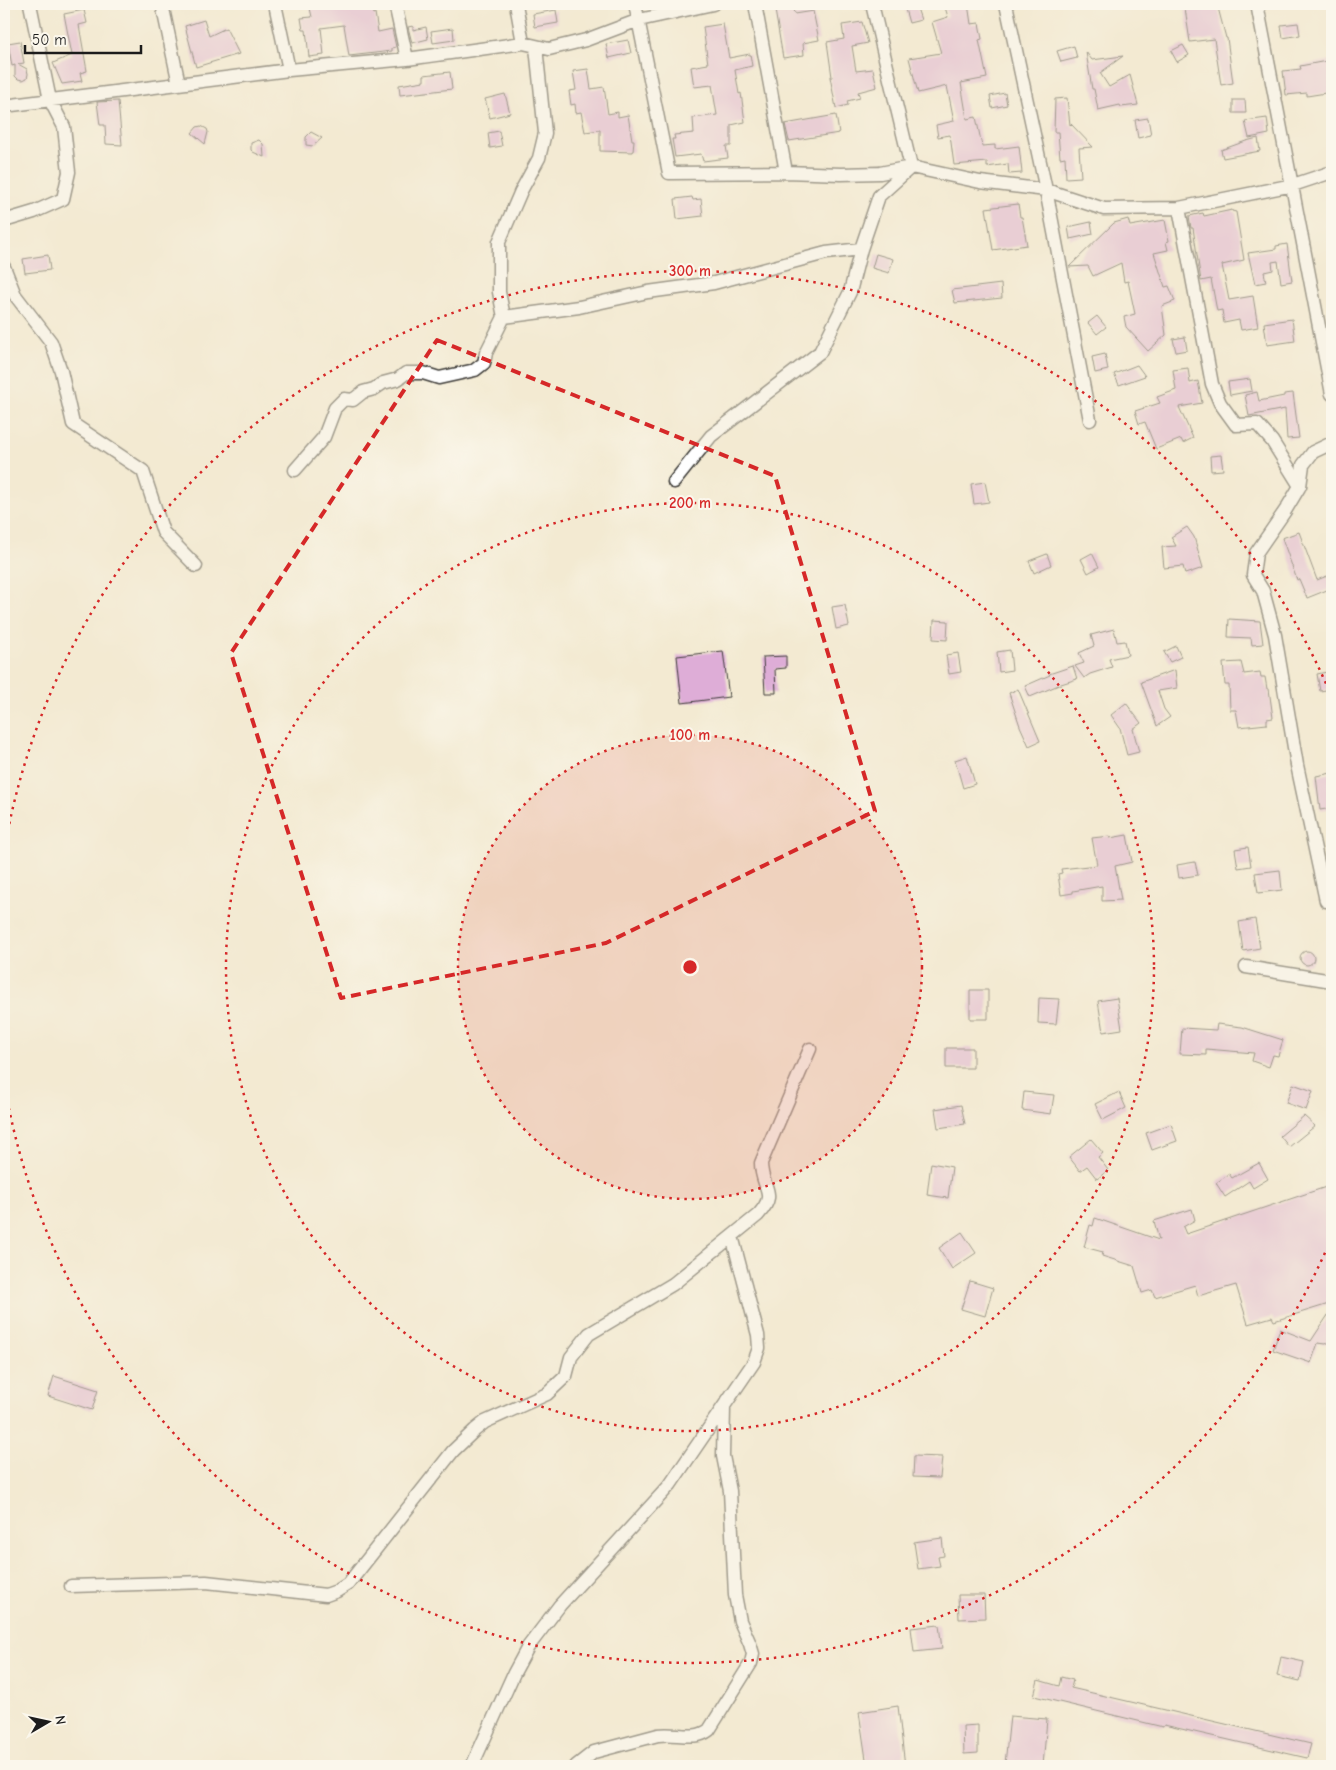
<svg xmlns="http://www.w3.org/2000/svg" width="1336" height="1770" font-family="'Comic Neue',sans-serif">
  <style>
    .building { fill: #deadd7 }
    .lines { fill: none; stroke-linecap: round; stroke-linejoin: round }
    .minor-casing { stroke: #3c3b37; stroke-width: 15 }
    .minor { stroke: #fff; stroke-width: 12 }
    .marked { fill: none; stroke: #d62828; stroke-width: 4; stroke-dasharray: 10 6; stroke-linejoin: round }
    .ring { fill: none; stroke: #d62828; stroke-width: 2.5; stroke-dasharray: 2.5 5 }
    .centre { fill: #d62828; stroke: #fbf7ec; stroke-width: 2.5 }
    .ring-label { font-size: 15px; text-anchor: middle; font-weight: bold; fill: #d62828; stroke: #fbf7ec; stroke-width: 4; stroke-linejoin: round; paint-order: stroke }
  </style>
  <rect width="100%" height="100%" fill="#fbf7ec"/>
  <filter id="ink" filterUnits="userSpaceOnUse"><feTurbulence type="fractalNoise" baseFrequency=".02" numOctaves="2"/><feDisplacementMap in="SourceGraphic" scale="10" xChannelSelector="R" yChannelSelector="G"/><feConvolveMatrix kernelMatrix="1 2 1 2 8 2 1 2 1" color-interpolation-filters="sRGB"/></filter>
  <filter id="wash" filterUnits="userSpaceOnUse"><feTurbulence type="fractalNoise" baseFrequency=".0096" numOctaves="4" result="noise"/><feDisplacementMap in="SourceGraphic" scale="20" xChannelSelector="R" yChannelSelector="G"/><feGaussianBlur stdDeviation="1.12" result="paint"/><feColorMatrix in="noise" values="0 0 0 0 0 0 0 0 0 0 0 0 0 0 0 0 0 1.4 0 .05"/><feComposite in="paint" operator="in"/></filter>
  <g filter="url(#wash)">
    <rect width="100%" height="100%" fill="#f3ead2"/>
    <g id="blocks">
      <path class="building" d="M309,4H370L373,14L375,13L378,32L392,29L396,47L392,48V51L349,56L344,25L321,28L324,55L309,57L306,30H303L301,18L312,17Z
        M774,4H792L794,14L813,11L819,40L803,43L804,55L783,58Z
        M944,4H968L971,24L979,23L982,39L979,40L987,78L961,83L967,119L976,117L982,146L995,145V149L1019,146L1022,173L1009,174L1008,164L987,167V162L954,165L950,135L938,137L936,125L954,121L947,86L918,93L909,58L941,53L932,22L948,17Z
        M1188,4H1217L1226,38H1227L1233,83L1221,85L1214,39L1190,42L1185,8H1191Z
        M916,5L921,20L909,23L905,9Z
        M84,10L87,23L79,25L87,71L80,73L82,81L62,84L53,63L72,55L64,14Z
        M556,10L558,23L535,27L533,14Z
        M204,20L209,36L226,28L239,54L196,67L185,26Z
        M862,22L868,43L852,46L856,71L873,69L877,87L858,92L860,98L847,101L848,105L836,108L830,77H832L827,42L844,39L842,25Z
        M1298,23L1300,35L1283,38L1281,25Z
        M723,24L729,58L750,54L752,66L735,70L739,94L741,93L745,122L731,125V146H726L728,158L703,161L701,154L675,157L672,139H675L674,135L694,133L693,118L717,115L712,85L694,87L691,67L708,64L703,27Z
        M413,26V30L426,27L428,39L412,43L408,27Z
        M453,28L454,40L433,43L431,31Z
        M628,40L631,53L609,58L606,44Z
        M20,41L24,63L18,64L27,69L28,74L27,78L23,80L18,79L15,76V65L12,66L8,43Z
        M1183,45L1189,55L1177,62L1171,51Z
        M1074,46L1077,58L1061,62L1057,51Z
        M1086,52L1092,60L1123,56L1100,73L1109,87L1130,75L1138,105L1121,107L1120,105L1098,110L1094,89H1092Z
        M1332,60V92L1307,96V93L1286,95L1283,71L1301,69L1300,66Z
        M588,69L591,89L604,87L608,114L618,112V117L628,115L632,140H634L633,152L600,151V130L585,132L581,112L576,113L575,104L571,105L569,91L576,90L573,71Z
        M450,72L452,89L400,95L399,85L424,81V75Z
        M1005,93L1007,105L992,108L990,96Z
        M505,94L510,113L490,118L485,99Z
        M1067,98L1070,125L1071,124L1093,147L1079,148L1081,177L1066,178L1065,157L1060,158L1058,132H1054L1055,99Z
        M1233,100H1245L1246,113H1233Z
        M118,101L122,145L106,144L105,125H100L97,102Z
        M836,115L839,133L789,141L785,124Z
        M1148,118L1151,135L1138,138L1135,120Z
        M1267,118L1269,134L1249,138L1245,121Z
        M201,126L207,129L208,132L205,144L192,133L197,127Z
        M499,131L502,146L490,148L488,133Z
        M311,132L322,138L313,146L306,145V137Z
        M1258,138L1260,151L1223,158L1221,150L1246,141Z
        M259,140L263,144L264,157L253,152L251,150V143Z
        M692,197L693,200L701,199L703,216L677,219L675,199Z
        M1018,204L1020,217H1022L1027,245L993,250L986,208Z
        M1232,210V211L1236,212L1244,260L1222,265L1229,300L1253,296L1258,327L1241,330L1239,320L1224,323L1222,310L1217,311L1211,279L1201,281L1193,228H1191L1189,216L1203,213L1204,216Z
        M1128,219L1130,226L1165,220L1169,241L1166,242L1168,250L1154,253L1165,287L1169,286L1175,301L1162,306L1166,335L1148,351L1126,327L1124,317L1135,314L1128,281L1124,282L1121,263L1093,276L1088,266L1069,267L1114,223Z
        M1091,222L1093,234L1070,239L1068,227Z
        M1287,244L1292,281L1281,283L1278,261L1272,262L1273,270L1264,272L1266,282L1255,284L1248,253L1276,249V246Z
        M876,254L893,259L889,273L872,268Z
        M48,255L50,270L25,273L23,259Z
        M1001,284L1002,298L955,303L952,290Z
        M1097,316L1106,327L1097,334L1088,323Z
        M1292,319L1295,341L1267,345L1264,323Z
        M1185,337L1187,350L1176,352L1173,339Z
        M1105,354L1108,370L1095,373L1092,357Z
        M1137,365L1145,376L1119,385L1114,374Z
        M1188,368L1190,383L1198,381L1202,403L1179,407L1193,438L1183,443L1181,439L1156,449L1145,422L1139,424L1135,411L1160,403L1157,397L1176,390L1173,370Z
        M1250,379L1252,391L1230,395L1228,382Z
        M1257,392L1259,401L1284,396V394L1293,393L1299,438L1287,439L1285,409L1249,416L1245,395Z
        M1221,455L1223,470L1211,471L1210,456Z
        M985,482L989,502L974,504L971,484Z
        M1187,527L1194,537L1203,568L1185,574L1183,566L1164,568L1162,547L1176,546L1171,537Z
        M1299,532L1317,580L1327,576L1332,588L1307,598L1299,579L1297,580L1282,538Z
        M1092,553L1099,567L1088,573L1081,559Z
        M1047,554L1051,565L1034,573L1029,561Z
        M845,605L849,626L836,629L832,607Z
        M1229,619L1260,621L1263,644L1252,645L1251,638L1228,637Z
        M934,620L948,621L947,640L933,639Z
        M1114,629L1117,642L1125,641L1128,655L1109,659L1112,667L1090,674L1084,678L1075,666L1084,663L1079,653L1094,646L1091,635Z
        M1176,646L1181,657L1170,662L1164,652Z
        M1010,650L1012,670L999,672L997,652Z
        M723,651L729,697L682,703L677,656Z
        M958,653L961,672L949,674L946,655Z
        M786,656V668L775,669L776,693H765L763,657Z
        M1241,662L1244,674L1260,672L1261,677H1265L1267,689H1269L1273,718L1267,719V724L1239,727L1236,710H1230L1229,685H1225L1223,663Z
        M1073,666L1077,679L1061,684L1030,697L1025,686L1050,675L1049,674Z
        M1175,670L1177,688L1158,691L1164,709L1170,717L1157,726L1141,682Z
        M1332,671V689L1320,691L1317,674Z
        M1018,689L1040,741L1029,746L1020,726L1009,693Z
        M1126,703L1141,723L1133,729L1139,752L1127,755L1120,728L1111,715Z
        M967,756L975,784L963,788L955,760Z
        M1332,773V808L1320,810L1316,776Z
        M1127,835L1132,862L1115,866L1121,900L1102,901V886L1073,891V893L1061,895L1058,874L1062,873L1061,869L1097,865L1092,838L1110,836V838Z
        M1248,847L1251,866L1238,868L1235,849Z
        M1195,862L1198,875L1179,878L1177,865Z
        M1280,870L1282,890L1258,893L1255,873Z
        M1255,919L1260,948L1243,951L1239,922Z
        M1300 958a7 7 0 1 1 14 0a7 7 0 1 1-14 0Z
        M970,990H988V1019H970Z
        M1039,998L1059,999L1056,1024L1038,1023Z
        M1117,998L1122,1029L1103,1032L1098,1001Z
        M1217,1024L1242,1027L1283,1040L1278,1056L1273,1055L1269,1067L1252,1061L1254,1053L1206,1049V1055L1180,1054L1182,1028L1216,1030Z
        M946,1048H973V1068H946Z
        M1293,1084L1313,1091L1306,1110L1286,1103Z
        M1024,1092L1054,1095L1051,1114L1022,1110Z
        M1119,1092L1126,1108L1103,1120L1095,1104Z
        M961,1105L965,1124L938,1128L935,1109Z
        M1304,1116L1315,1126L1289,1147L1280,1136Z
        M1171,1124L1177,1141L1152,1150L1146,1133Z
        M1091,1139L1103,1153L1098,1157L1108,1170L1097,1179L1087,1166L1080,1171L1069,1157Z
        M931,1163L952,1167L948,1198L927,1195Z
        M1259,1163L1268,1179L1253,1188L1249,1181L1225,1197L1216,1183L1229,1174L1232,1178Z
        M1332,1185V1303L1274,1321L1272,1317L1248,1324L1236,1285L1198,1296L1195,1285L1155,1297L1152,1290L1142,1293L1134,1266L1102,1256L1103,1252L1084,1247L1090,1225L1093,1226L1095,1218L1159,1240L1154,1221L1192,1209L1195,1220L1183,1227L1186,1234Z
        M962,1232L976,1253L952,1269L939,1248Z
        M970,1281L993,1288L985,1316L961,1309Z
        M1332,1309V1340L1326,1344L1318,1343L1311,1363L1273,1350L1280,1329L1311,1341Z
        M54,1376L98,1390L92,1410L48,1396Z
        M914,1456L942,1457L940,1478L913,1477Z
        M942,1538L944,1556L938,1557L940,1566L918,1569L914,1542Z
        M958,1595H984L985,1618L959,1619Z
        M939,1625L942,1649L914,1652L911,1628Z
        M1281,1657L1304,1662L1300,1681L1277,1676Z
        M1061,1677L1073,1680L1071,1688L1311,1744L1307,1758L1164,1725L1163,1727L1034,1696L1038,1680L1059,1686Z
        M898,1706L905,1766H867L859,1712Z
        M1010,1716L1047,1719L1043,1766L1005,1764Z
        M978,1725V1753L964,1754L963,1726Z"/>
    </g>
  </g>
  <g filter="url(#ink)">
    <use href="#blocks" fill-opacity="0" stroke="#3c3b37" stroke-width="1"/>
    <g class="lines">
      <defs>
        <path id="minor" d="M162,4L179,84
          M275,4L289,70
          M395,4L407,59
          M516,4L523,43
          M635,4L669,173L786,172L841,174L880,173L911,167L980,182L1046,190L1104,209L1179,208L1293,185L1332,172
          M755,4L786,172
          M1006,4L1046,190L1090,420
          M1257,4L1332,394
          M4,106L289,70L407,59L523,43L549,49L586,40L639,20L713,4
          M1179,208L1212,384L1220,403L1236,425L1257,424L1272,441L1300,486
          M4,221L34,212L63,199L69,172L64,127L50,100L30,4
          M4,267L15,295L51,342L61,371L73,424L143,471L163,532L196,566
          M504,317L579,307L648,292L714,283L826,253L861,249
          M1332,443L1313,452L1303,465L1300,486L1285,511L1256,553L1253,575L1263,591L1275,635L1297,765L1326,901L1332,899
          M295,470L324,437L335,408L344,399L353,400L363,392L374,389L383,383L398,379L406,373H423L439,378L475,370L484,363L486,353L504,317L499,292V242L521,191L539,158L545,133L536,47
          M674,482L711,436L820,352L850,292L861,249L879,196L911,167L872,4
          M1246,967L1332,981
          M71,1586L206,1582L326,1595L337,1591L348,1584L453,1451L475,1430L485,1422L547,1394L566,1376L571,1357L589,1334L673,1284L758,1215C779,1192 761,1189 761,1163L810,1049
          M472,1766L514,1673L528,1647L560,1605L670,1485L754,1362L759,1348L758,1335L732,1236
          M576,1766L594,1752L658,1735C675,1732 695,1741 709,1730L751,1663L753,1654L750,1644L740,1621L735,1595L730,1491L723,1456L724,1407"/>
      </defs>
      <use href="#minor" class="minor-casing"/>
      <use href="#minor" class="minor"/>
    </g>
  </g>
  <path d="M0 0H1336V1770H0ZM437,340L775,476L875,811L606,943L341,998L231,653Z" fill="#f3ead2" fill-opacity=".55" fill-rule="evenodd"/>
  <path class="marked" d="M437,340L775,476L875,811L606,943L341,998L231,653Z"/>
  <circle cx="690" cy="967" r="232" fill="#d62828" fill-opacity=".12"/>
  <g class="ring">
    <circle cx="690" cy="967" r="232"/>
    <circle cx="690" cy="967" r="464"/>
    <path d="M1331 1239A696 696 0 0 1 5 1088M5 846A696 696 0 0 1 1331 695"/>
  </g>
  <circle cx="690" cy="967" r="8" class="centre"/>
  <g class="ring-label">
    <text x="690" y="276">300 m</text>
    <text x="690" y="508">200 m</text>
    <text x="690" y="740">100 m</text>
  </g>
  <rect width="1336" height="1770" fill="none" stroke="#fbf7ec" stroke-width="20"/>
  <g transform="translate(48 1722) rotate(81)" stroke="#fbf7ec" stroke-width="4" paint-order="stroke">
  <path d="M0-4L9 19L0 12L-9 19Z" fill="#1c1c1c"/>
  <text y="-8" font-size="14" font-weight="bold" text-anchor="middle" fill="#1c1c1c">N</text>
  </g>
  <path d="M25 45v8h116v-8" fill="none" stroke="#1c1c1c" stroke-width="2.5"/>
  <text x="32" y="45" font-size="15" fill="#1c1c1c" stroke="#fbf7ec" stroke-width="4" paint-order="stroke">50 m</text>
</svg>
